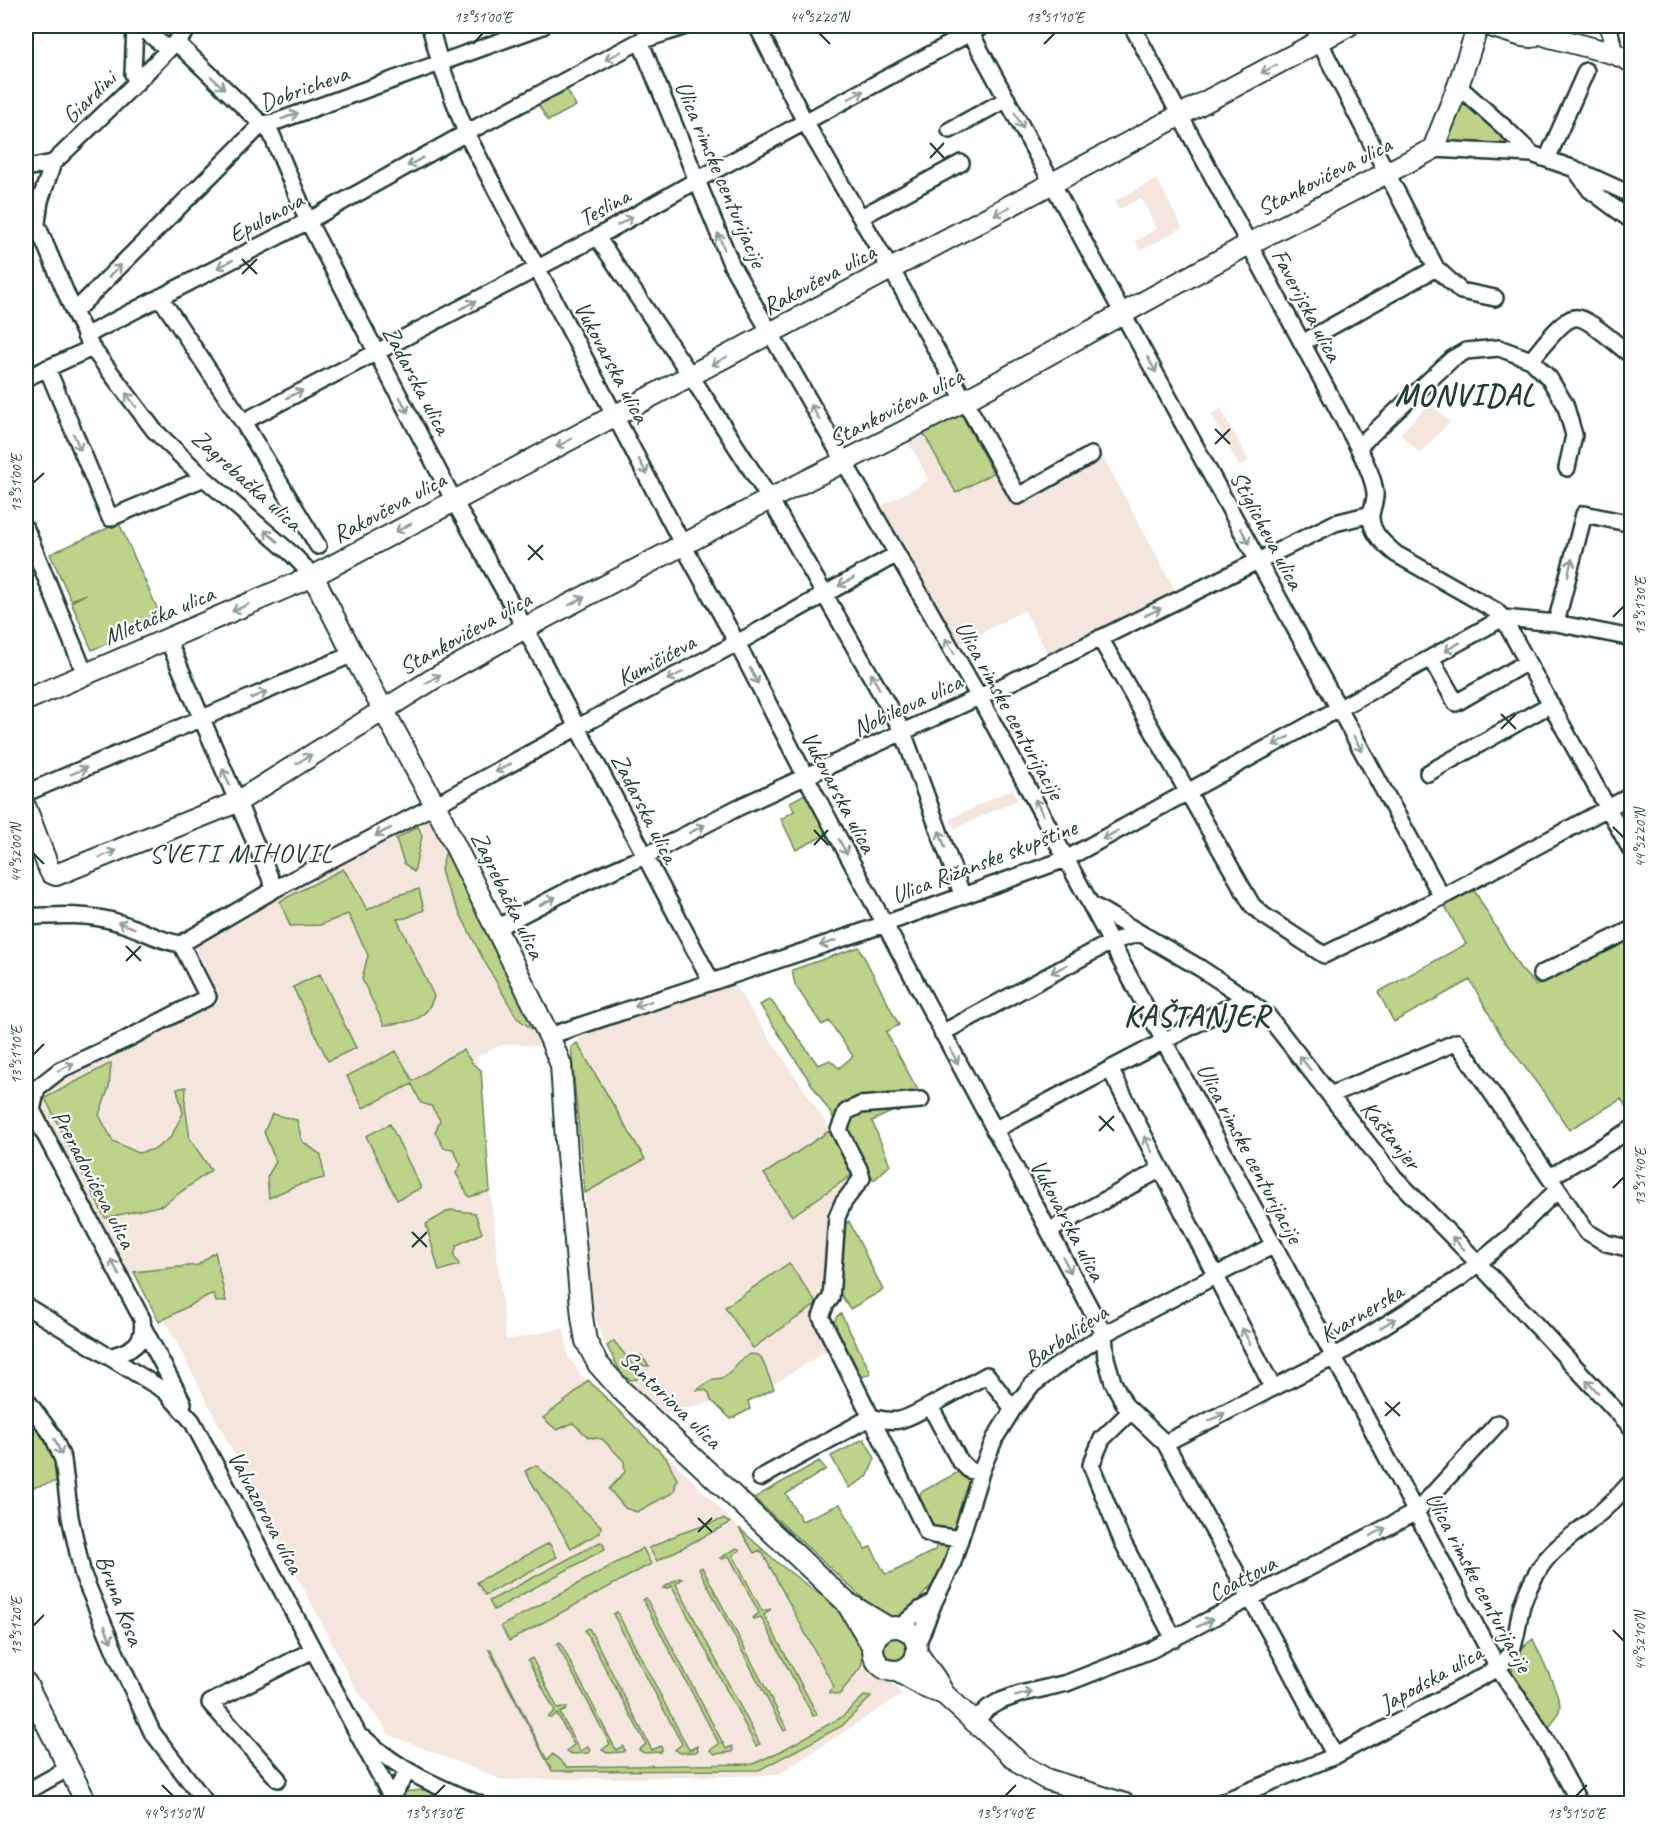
<svg xmlns="http://www.w3.org/2000/svg" width="1657" height="1829" font-family="Caveat,sans-serif">
  <style>
    .built { fill: #f4e6dc }
    .green { fill: #bcd389; stroke: #6e885e; stroke-width: 1.5 }
    .lines { fill: none; stroke-linecap: round; stroke-linejoin: round }
    .minor-casing { stroke: #1f3d34; stroke-width: 20 }
    .major-casing { stroke: #1f3d34; stroke-width: 24 }
    .minor { stroke: #fff; stroke-width: 15 }
    .major { stroke: #fff; stroke-width: 20 }
    .oneway { stroke: #8f9e9a }
    .ticks { fill: none; stroke: #1f3d34; stroke-width: 2 }
    .labels { text-anchor: middle; dominant-baseline: central; stroke-width: 4.5; stroke-linejoin: round; paint-order: stroke }
    .street-label { font-size: 24px; fill: #1f3d34; stroke: #fff }
    .quarter-label { font-size: 27px; letter-spacing: 1.5px; fill: #1f3d34; stroke: #fff }
    .district-label { font-size: 30px; font-weight: bold; letter-spacing: 1.5px; fill: #1f3d34; stroke: #fff }
    .neatline { fill: none; stroke: #1f3d34; stroke-width: 2 }
    .ticks-label { font-size: 15px; text-anchor: middle; fill: #1f3d34 }
  </style>
  <rect width="100%" height="100%" fill="#fff"/>
  <filter id="ink" filterUnits="userSpaceOnUse"><feTurbulence type="fractalNoise" baseFrequency=".0167" numOctaves="2"/><feDisplacementMap in="SourceGraphic" scale="12" xChannelSelector="R" yChannelSelector="G"/><feConvolveMatrix kernelMatrix="1 2 1 2 8 2 1 2 1" color-interpolation-filters="sRGB"/></filter>
  <g filter="url(#ink)">
    <path class="built" d="M1157,179L1182,228L1140,251L1135,241L1157,229L1141,198L1118,210L1114,201Z
      M1430,403L1450,422L1420,453L1400,434Z
      M962,407L1014,502L1102,455L1175,590L1048,654L1024,610L960,645L880,507L929,480L906,437Z
      M1221,409L1249,461L1239,466L1211,414Z
      M1012,789L1017,800L955,829L950,819Z
      M434,816L548,1047L514,1044L501,1045L476,1057L506,1340L564,1328L568,1357L581,1375L672,1460L902,1694L778,1775L503,1780L390,1735L354,1686L140,1272L127,1275L39,1102L42,1092L46,1089L220,1001L193,941Z
      M733,983L826,1123L859,1176L833,1202L816,1323L828,1350L766,1389L665,1413L636,1389L603,1342L591,1303L585,1193L645,1158L577,1043L580,1037L587,1033Z"/>
    <path class="green" d="M566,88L576,106L548,121L538,104Z
      M1459,94L1513,139L1510,149L1442,139Z
      M960,412L993,473L956,493L923,432Z
      M119,523L162,619L92,650L71,602L86,594L71,600L50,554Z
      M810,791L831,832L796,850L781,819L794,811L790,802Z
      M418,826L422,836L414,872L404,863L396,839Z
      M451,847L539,1029H532L517,1018L482,957L445,884L441,870L445,854Z
      M343,869L353,883L367,910L395,896L419,889L424,910L406,918L397,919L434,996C426,1023 408,1022 384,1025L362,979L368,955L348,914L320,925L290,926L280,901Z
      M1474,890L1520,968L1536,985L1631,938V1114L1621,1099L1569,1130L1551,1102L1501,1035L1470,980L1394,1022L1378,992L1466,944L1445,906Z
      M859,947L899,1025L886,1032L922,1098L872,1121L890,1165L874,1180L760,1005L770,999L818,1065L830,1060L839,1068L853,1056L829,1021L822,1025L795,985L792,970Z
      M320,974L356,1048L328,1061L293,987Z
      M577,1043L645,1159L585,1193L571,1047Z
      M463,1050L473,1064L481,1070L490,1191L469,1197L456,1173L461,1165L453,1149L444,1148L435,1132L440,1120L431,1106L421,1103L412,1084L363,1108L347,1076L396,1051L413,1081L447,1058Z
      M111,1063L109,1087L99,1115L113,1141L138,1153L155,1149L171,1137L183,1113L177,1089L186,1087L185,1105L190,1139L211,1170L163,1205L105,1218L45,1098Z
      M272,1114L297,1120L302,1141L321,1155L324,1178L297,1185L269,1198L267,1177L276,1162L264,1132Z
      M390,1124L421,1188L397,1200L366,1136Z
      M829,1131L856,1172L792,1216L764,1174Z
      M450,1210L475,1213L482,1233L457,1245L454,1255L459,1265L439,1271L426,1224Z
      M849,1221L883,1290L850,1309L840,1293L843,1226Z
      M215,1252L226,1301L216,1302L214,1294L209,1295L159,1322L134,1272L198,1265Z
      M789,1263L817,1304L753,1348L725,1307Z
      M841,1314L871,1373L861,1378L835,1328L834,1323L837,1316Z
      M614,1341L633,1365H636L638,1358L641,1355L649,1366L640,1365L637,1379L630,1380L621,1373L607,1346Z
      M750,1354L758,1355L761,1357L774,1389L748,1401L750,1409L731,1419L711,1400L709,1393L705,1390H697L713,1379C725,1380 731,1372 738,1363C741,1360 746,1357 750,1354Z
      M588,1380L667,1459L677,1479L674,1492L637,1512L625,1508L609,1489L625,1472L624,1461L602,1439L588,1437L573,1423L557,1430L543,1418L574,1394Z
      M38,1430L57,1462L59,1481L31,1488L26,1480V1437Z
      M864,1439L875,1458L868,1476L849,1488L831,1456Z
      M819,1461L826,1469L786,1494L802,1521L840,1504L865,1549L871,1547L885,1574L893,1572L935,1550L937,1543L957,1545L950,1565L904,1616H885L868,1603L754,1498Z
      M536,1465L601,1526L600,1533L571,1548L525,1471Z
      M960,1471L976,1480L959,1537L936,1533L919,1496L921,1492Z
      M723,1519L730,1523L657,1561L649,1548L679,1534Z
      M739,1528L778,1563L828,1601L854,1626L861,1639L863,1655L861,1667L839,1695L830,1693L829,1691L834,1687L763,1554L760,1550L754,1553Z
      M600,1542L603,1543L605,1549L494,1610L489,1601Z
      M549,1543L557,1557L485,1595L477,1582Z
      M643,1548L651,1564L509,1641L501,1626Z
      M737,1548L740,1550L733,1555L762,1611L771,1609L764,1615L817,1714L813,1716L761,1617L754,1619L752,1618L759,1613L729,1556L723,1559L720,1558Z
      M702,1567L787,1729L784,1731L699,1569Z
      M679,1578L682,1579L676,1584L760,1744L756,1746L672,1586L666,1589L663,1588Z
      M646,1598L726,1749L732,1746L733,1750L732,1752L715,1754L710,1750L719,1744L643,1600Z
      M617,1612L689,1750L697,1746L698,1750L696,1752L680,1753L675,1750L682,1744L613,1614Z
      M589,1628L652,1750L661,1746L662,1750L661,1752L644,1753L639,1750L646,1744L585,1630Z
      M884 1650a13 13 0 1 1 26 0a13 13 0 1 1-26 0Z
      M1533,1639C1539,1653 1560,1694 1560,1706C1560,1714 1553,1722 1549,1728L1512,1675C1512,1658 1520,1648 1533,1639Z
      M560,1642L616,1750L623,1746L625,1750L623,1752L607,1753L602,1750L610,1744L557,1644Z
      M489,1650H491L547,1760L553,1754L567,1767L753,1764L781,1751L842,1717L864,1696L871,1697L842,1726L759,1770L552,1771Z
      M532,1658L558,1709L567,1707L566,1710L560,1713L580,1751L588,1747L590,1751L588,1753L572,1754L566,1751L574,1745L557,1714L551,1718L548,1717L555,1711L528,1660Z
      M439,1788L479,1803H409L403,1792Z"/>
    <g class="lines">
      <defs>
        <path id="minor" d="M135,26L133,74L137,82
          M139,26L168,49
          M430,26L440,63L466,133L683,545L737,643L806,777L1104,1334L1106,1358L1113,1382L1125,1405L1165,1443L1284,1659L1335,1756
          M757,26L805,122L887,263
          M967,26L1123,314L1442,897
          M1132,26L1358,447C1365,462 1373,476 1375,492C1376,500 1372,507 1371,515C1370,532 1384,544 1396,554L1496,611L1503,618L1556,623L1632,638
          M1313,26L1327,57L1436,268L1461,291L1495,298
          M1607,26L1610,32L1615,54
          M640,41L732,266L979,697L1334,1357L1498,1668L1543,1735L1580,1804
          M176,42L271,133L308,221L454,501L525,628L711,981
          M1458,86L1504,127L1532,154
          M950,130L1007,99
          M1433,149L1532,154L1575,169L1632,195
          M1547,159L1586,71
          M26,168L53,163L137,82L191,26
          M1577,172L1590,190L1632,221
          M26,199L74,312L92,348L154,430L204,478L293,555L313,576
          M861,217L961,163
          M37,223L40,201L53,163
          M597,237L685,367
          M895,276L1018,496L1091,455
          M160,297L243,422L318,546
          M74,312L262,124L278,121L543,26
          M85,336L308,221L466,133L640,41L686,26
          M1302,343L1436,268
          M1531,360C1540,350 1561,320 1574,318C1587,315 1620,348 1632,356
          M47,368L110,518L204,478
          M26,378L92,348
          M696,384L770,499L903,732L962,894
          M243,422L597,237L697,180L983,26
          M1358,447L1452,359L1466,351L1499,348L1531,360L1549,378L1565,404L1574,435L1567,468
          M26,529L85,674
          M1556,623L1584,514L1632,524
          M1100,638L1252,905L1263,915L1324,955L1442,897L1632,795
          M168,640L275,889
          M1431,659L1456,703L1527,662
          M1428,773L1551,704
          M26,793L353,654
          M1092,905L1200,968L1232,989L1267,1015L1394,1177L1479,1264L1632,1428
          M26,917C58,915 92,913 123,924C143,930 161,942 181,944
          M496,928L575,887L645,856L737,808L1005,685L1335,523L1371,514
          M181,944L275,889L435,805L578,727L737,643L897,554
          M1541,974L1632,929
          M942,1033L1111,942L1140,933
          M549,1036L859,933L1066,859L1503,618L1632,852
          M1110,1069L1273,1388
          M1330,1095L1457,1042L1586,1231L1606,1243L1623,1247
          M994,1130L1246,998
          M1550,1177L1632,1129
          M1049,1231L1161,1169
          M26,1306L165,1391L192,1421L395,1804
          M144,1329L183,1403
          M109,1357C131,1351 146,1344 142,1319L32,1110L37,1088L60,1070L125,1040L208,997L181,944
          M26,1399L53,1436L63,1460L70,1517L83,1575L116,1654L152,1732L207,1804
          M1131,1411L1102,1439L1091,1465L1122,1541L1174,1639
          M871,1417L927,1533L933,1535L960,1539
          M871,1417C900,1425 905,1419 930,1406
          M1165,1443L1334,1357L1460,1278L1511,1236L1557,1190
          M980,1473L969,1470L959,1460L930,1406L987,1375L1013,1409
          M760,1478L871,1417L821,1317L826,1304L831,1298L837,1217L843,1203L862,1178L859,1169L839,1130L846,1112L860,1105L921,1100
          M900,1627L921,1609L934,1602
          M917,1645L934,1602L952,1565L982,1469L995,1438L1013,1409L1031,1386L1054,1368L1104,1334L1274,1245
          M974,1722L988,1708L998,1702L1020,1694L1067,1683L1151,1650L1416,1512L1498,1423
          M365,1739C400,1771 436,1786 479,1804
          M278,1779L210,1703L313,1650
          M26,1792L69,1768
          M391,1797L408,1772
          M1217,1804L1335,1756L1498,1668C1518,1652 1516,1627 1522,1605C1526,1593 1532,1581 1538,1571C1550,1550 1570,1538 1588,1523C1604,1510 1618,1497 1632,1481"/>
        <path id="major" d="M1490,26L1522,36L1532,37
          M1519,26L1550,37L1615,54L1632,62
          M313,576L353,654L435,805L549,1036L561,1065L567,1155L582,1317L586,1341L598,1364L621,1390L846,1602L889,1628
          M26,700L313,576L1348,26
          M26,808L49,869L51,873L56,875L237,802L433,679L525,628L770,499L964,401L1249,244L1433,149L1458,86L1478,26
          M846,1602L873,1647
          M873 1649a22 22 0 1 1 44 0a22 22 0 1 1-44 0Z
          M917,1653L935,1678L944,1694L1022,1765L1046,1779L1125,1804
          M897,1671L927,1688L944,1694
          M26,1683L87,1804"/>
      </defs>
      <use href="#minor" class="minor-casing"/>
      <use href="#major" class="major-casing"/>
      <use href="#minor" class="minor"/>
      <use href="#major" class="major"/>
    </g>
    <defs><path id="oneway-shaft" d="M-6 0H5M1.5-3L5.5 0L1.5 3" fill="none" stroke-width="1.6" stroke-linecap="round" stroke-linejoin="round" transform="scale(1.5)"/></defs>
    <g class="oneway">
      <use href="#oneway-shaft" transform="translate(613 56) rotate(152)"/>
      <use href="#oneway-shaft" transform="translate(1269 69) rotate(152)"/>
      <use href="#oneway-shaft" transform="translate(218 83) rotate(43)"/>
      <use href="#oneway-shaft" transform="translate(856 95) rotate(-28)"/>
      <use href="#oneway-shaft" transform="translate(290 116) rotate(-20)"/>
      <use href="#oneway-shaft" transform="translate(1019 121) rotate(62)"/>
      <use href="#oneway-shaft" transform="translate(415 162) rotate(151)"/>
      <use href="#oneway-shaft" transform="translate(1002 211) rotate(152)"/>
      <use href="#oneway-shaft" transform="translate(625 221) rotate(-30)"/>
      <use href="#oneway-shaft" transform="translate(721 241) rotate(-112)"/>
      <use href="#oneway-shaft" transform="translate(225 264) rotate(153)"/>
      <use href="#oneway-shaft" transform="translate(115 271) rotate(-45)"/>
      <use href="#oneway-shaft" transform="translate(468 305) rotate(-28)"/>
      <use href="#oneway-shaft" transform="translate(719 361) rotate(152)"/>
      <use href="#oneway-shaft" transform="translate(1152 365) rotate(61)"/>
      <use href="#oneway-shaft" transform="translate(295 394) rotate(-26)"/>
      <use href="#oneway-shaft" transform="translate(131 400) rotate(-127)"/>
      <use href="#oneway-shaft" transform="translate(404 405) rotate(62)"/>
      <use href="#oneway-shaft" transform="translate(815 412) rotate(-120)"/>
      <use href="#oneway-shaft" transform="translate(77 442) rotate(67)"/>
      <use href="#oneway-shaft" transform="translate(564 443) rotate(152)"/>
      <use href="#oneway-shaft" transform="translate(643 467) rotate(62)"/>
      <use href="#oneway-shaft" transform="translate(403 528) rotate(152)"/>
      <use href="#oneway-shaft" transform="translate(271 536) rotate(-139)"/>
      <use href="#oneway-shaft" transform="translate(1245 536) rotate(62)"/>
      <use href="#oneway-shaft" transform="translate(1570 567) rotate(-76)"/>
      <use href="#oneway-shaft" transform="translate(846 582) rotate(151)"/>
      <use href="#oneway-shaft" transform="translate(577 601) rotate(-28)"/>
      <use href="#oneway-shaft" transform="translate(240 608) rotate(156)"/>
      <use href="#oneway-shaft" transform="translate(1153 612) rotate(-26)"/>
      <use href="#oneway-shaft" transform="translate(950 646) rotate(-120)"/>
      <use href="#oneway-shaft" transform="translate(1452 647) rotate(151)"/>
      <use href="#oneway-shaft" transform="translate(675 676) rotate(152)"/>
      <use href="#oneway-shaft" transform="translate(754 676) rotate(63)"/>
      <use href="#oneway-shaft" transform="translate(433 679) rotate(-30)"/>
      <use href="#oneway-shaft" transform="translate(875 681) rotate(-119)"/>
      <use href="#oneway-shaft" transform="translate(259 695) rotate(-23)"/>
      <use href="#oneway-shaft" transform="translate(1281 741) rotate(151)"/>
      <use href="#oneway-shaft" transform="translate(1358 744) rotate(61)"/>
      <use href="#oneway-shaft" transform="translate(304 759) rotate(-32)"/>
      <use href="#oneway-shaft" transform="translate(503 768) rotate(151)"/>
      <use href="#oneway-shaft" transform="translate(79 771) rotate(-23)"/>
      <use href="#oneway-shaft" transform="translate(226 777) rotate(-113)"/>
      <use href="#oneway-shaft" transform="translate(1039 807) rotate(-118)"/>
      <use href="#oneway-shaft" transform="translate(697 829) rotate(-27)"/>
      <use href="#oneway-shaft" transform="translate(383 832) rotate(153)"/>
      <use href="#oneway-shaft" transform="translate(1110 835) rotate(151)"/>
      <use href="#oneway-shaft" transform="translate(942 839) rotate(-110)"/>
      <use href="#oneway-shaft" transform="translate(843 847) rotate(62)"/>
      <use href="#oneway-shaft" transform="translate(108 854) rotate(-22)"/>
      <use href="#oneway-shaft" transform="translate(548 901) rotate(-27)"/>
      <use href="#oneway-shaft" transform="translate(126 925) rotate(-160)"/>
      <use href="#oneway-shaft" transform="translate(828 943) rotate(162)"/>
      <use href="#oneway-shaft" transform="translate(1059 969) rotate(152)"/>
      <use href="#oneway-shaft" transform="translate(643 1004) rotate(162)"/>
      <use href="#oneway-shaft" transform="translate(954 1056) rotate(62)"/>
      <use href="#oneway-shaft" transform="translate(1305 1063) rotate(-128)"/>
      <use href="#oneway-shaft" transform="translate(66 1067) rotate(-26)"/>
      <use href="#oneway-shaft" transform="translate(1148 1144) rotate(-117)"/>
      <use href="#oneway-shaft" transform="translate(1458 1243) rotate(-134)"/>
      <use href="#oneway-shaft" transform="translate(1067 1265) rotate(62)"/>
      <use href="#oneway-shaft" transform="translate(115 1267) rotate(-118)"/>
      <use href="#oneway-shaft" transform="translate(1388 1323) rotate(-32)"/>
      <use href="#oneway-shaft" transform="translate(1246 1336) rotate(-117)"/>
      <use href="#oneway-shaft" transform="translate(1592 1386) rotate(-133)"/>
      <use href="#oneway-shaft" transform="translate(1217 1417) rotate(-27)"/>
      <use href="#oneway-shaft" transform="translate(58 1447) rotate(66)"/>
      <use href="#oneway-shaft" transform="translate(1378 1532) rotate(-28)"/>
      <use href="#oneway-shaft" transform="translate(1205 1623) rotate(-26)"/>
      <use href="#oneway-shaft" transform="translate(108 1634) rotate(67)"/>
      <use href="#oneway-shaft" transform="translate(1024 1694) rotate(-15)"/>
    </g>
  </g>
  <path class="ticks" d="M819,33L830,44M473,44L483,33M1044,44L1055,33M930,143L944,158M930,158L944,143M242,259L257,274M242,274L257,259M1215,429L1230,444M1215,444L1230,429M33,483L44,473M528,545L543,560M528,560L543,545M1613,617L1624,606M1501,714L1516,729M1501,729L1516,714M1613,827L1624,838M814,830L828,845M814,845L828,830M33,853L44,864M126,946L141,961M126,961L141,946M33,1055L44,1044M1099,1116L1114,1131M1099,1131L1114,1116M1613,1188L1624,1177M412,1232L427,1247M412,1247L427,1232M1385,1402L1400,1416M1385,1416L1400,1402M698,1518L712,1532M698,1532L712,1518M33,1626L44,1615M1613,1630L1624,1641M162,1785L173,1796M434,1796L445,1785M1005,1796L1016,1785M1576,1796L1587,1785"/>
  <g class="labels">
    <g class="street-label">
      <text transform="translate(304 88) rotate(-20)">Dobricheva</text>
      <text transform="translate(89 97) rotate(-44)">Giardini</text>
      <text transform="translate(721 174) rotate(67)">Ulica rimske centurijacije</text>
      <text transform="translate(1324 176) rotate(-27)">Stankovićeva ulica</text>
      <text transform="translate(604 207) rotate(-29)">Teslina</text>
      <text transform="translate(266 217) rotate(-28)">Epulonova</text>
      <text transform="translate(819 279) rotate(-28)">Rakovčeva ulica</text>
      <text transform="translate(1307 305) rotate(62)">Faverijska ulica</text>
      <text transform="translate(612 362) rotate(62)">Vukovarska ulica</text>
      <text transform="translate(417 380) rotate(62)">Zadarska ulica</text>
      <text transform="translate(896 407) rotate(-27)">Stankovićeva ulica</text>
      <text transform="translate(247 480) rotate(42)">Zagrebačka ulica</text>
      <text transform="translate(389 507) rotate(-28)">Rakovčeva ulica</text>
      <text transform="translate(1267 530) rotate(62)">Stiglicheva ulica</text>
      <text transform="translate(159 615) rotate(-23)">Mletačka ulica</text>
      <text transform="translate(465 633) rotate(-29)">Stankovićeva ulica</text>
      <text transform="translate(656 660) rotate(-28)">Kumičićeva</text>
      <text transform="translate(907 705) rotate(-25)">Nobileova ulica</text>
      <text transform="translate(1010 710) rotate(61)">Ulica rimske centurijacije</text>
      <text transform="translate(839 792) rotate(62)">Vukovarska ulica</text>
      <text transform="translate(645 808) rotate(63)">Zadarska ulica</text>
      <text transform="translate(984 861) rotate(-21)">Ulica Rižanske skupštine</text>
      <text transform="translate(508 895) rotate(64)">Zagrebačka ulica</text>
      <text transform="translate(1391 1135) rotate(51)">Kaštanjer</text>
      <text transform="translate(1250 1153) rotate(62)">Ulica rimske centurijacije</text>
      <text transform="translate(94 1179) rotate(62)">Preradovićeva ulica</text>
      <text transform="translate(1068 1220) rotate(62)">Vukovarska ulica</text>
      <text transform="translate(1361 1313) rotate(-31)">Kvarnerska</text>
      <text transform="translate(1066 1336) rotate(-34)">Barbalićeva</text>
      <text transform="translate(671 1399) rotate(44)">Santoriova ulica</text>
      <text transform="translate(266 1512) rotate(62)">Valvazorova ulica</text>
      <text transform="translate(1242 1578) rotate(-28)">Coattova</text>
      <text transform="translate(1479 1582) rotate(62)">Ulica rimske centurijacije</text>
      <text transform="translate(120 1600) rotate(69)">Bruna Kosa</text>
      <text transform="translate(1431 1678) rotate(-29)">Japodska ulica</text>
    </g>
    <g class="quarter-label">
      <text x="241" y="853">SVETI MIHOVIL</text>
    </g>
    <g class="district-label">
      <text x="1465" y="395">MONVIDAL</text>
      <text x="1197" y="1016">KAŠTANJER</text>
    </g>
  </g>
  <rect width="1657" height="1829" fill="none" stroke="#fff" stroke-width="66"/>
  <rect x="33" y="33" width="1591" height="1763" class="neatline"/>
  <g class="ticks-label">
    <text x="483" y="22">13°51'00"E</text>
    <text x="819" y="22">44°52'20"N</text>
    <text x="1055" y="22">13°51'10"E</text>
    <text transform="translate(16 483) rotate(-90)" y="5">13°51'00"E</text>
    <text transform="translate(1640 606) rotate(-90)" y="5">13°51'30"E</text>
    <text transform="translate(1640 838) rotate(-90)" y="5">44°52'20"N</text>
    <text transform="translate(16 853) rotate(-90)" y="5">44°52'00"N</text>
    <text transform="translate(16 1055) rotate(-90)" y="5">13°51'10"E</text>
    <text transform="translate(1640 1177) rotate(-90)" y="5">13°51'40"E</text>
    <text transform="translate(16 1626) rotate(-90)" y="5">13°51'20"E</text>
    <text transform="translate(1640 1641) rotate(-90)" y="5">44°52'10"N</text>
    <text x="173" y="1818">44°51'50"N</text>
    <text x="434" y="1818">13°51'30"E</text>
    <text x="1005" y="1818">13°51'40"E</text>
    <text x="1576" y="1818">13°51'50"E</text>
  </g>
</svg>
